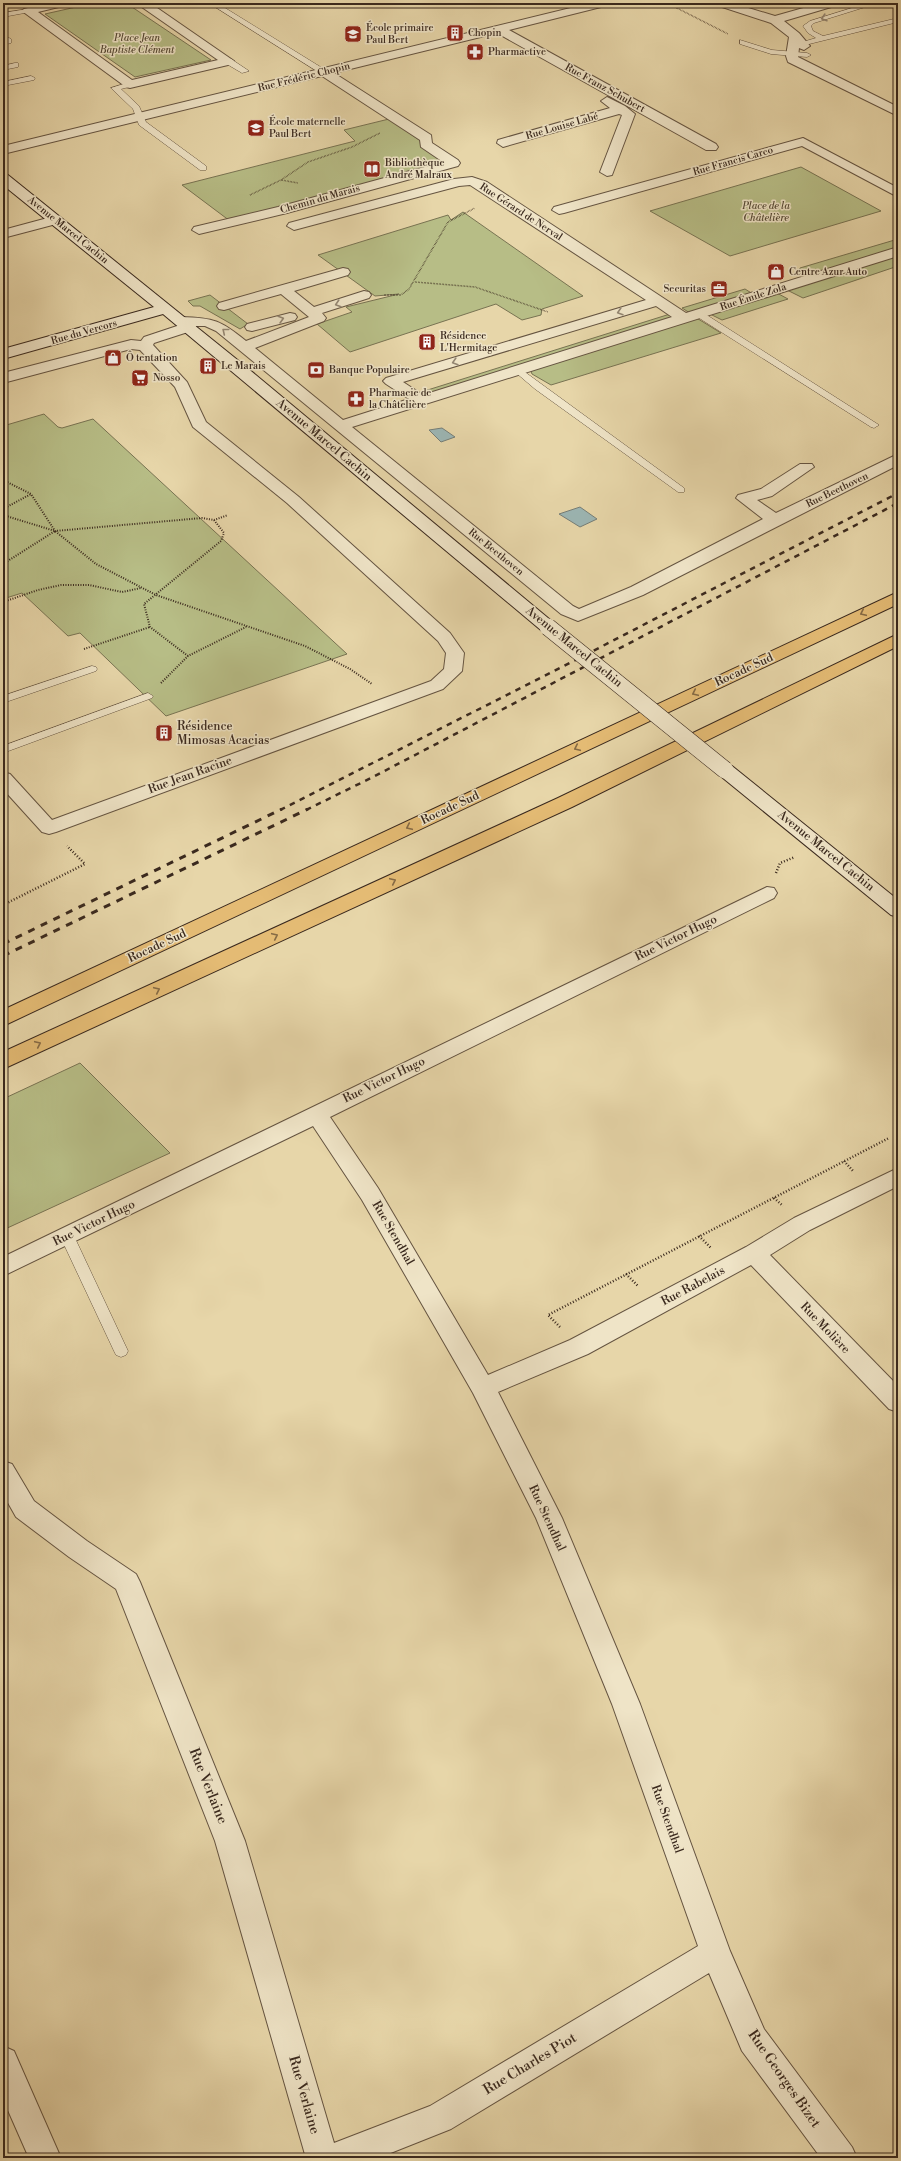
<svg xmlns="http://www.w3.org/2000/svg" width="901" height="2161" font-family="'Libre Bodoni',serif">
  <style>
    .green { fill: #b7bd86; stroke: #787352 }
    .water { fill: #9cb6b4; stroke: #757e78 }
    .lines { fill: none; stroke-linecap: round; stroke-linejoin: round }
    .lane-casing { stroke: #655441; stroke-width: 1 }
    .street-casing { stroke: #655441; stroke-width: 2 }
    .secondary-casing { stroke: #3a291e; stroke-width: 2 }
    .highway-casing { stroke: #3a291e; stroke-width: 2 }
    .path-far2 { stroke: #3a291e; stroke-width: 1.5; stroke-dasharray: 0.5 1; stroke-linecap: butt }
    .path-far1 { stroke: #3a291e; stroke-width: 2; stroke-dasharray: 1 1.5; stroke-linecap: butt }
    .path { stroke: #3a291e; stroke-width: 2.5; stroke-dasharray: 1 2; stroke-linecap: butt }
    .lane { fill: #efe4c7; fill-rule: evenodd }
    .street { fill: #efe4c7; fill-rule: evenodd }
    .secondary { fill: #efe4c7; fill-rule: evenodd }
    .highway { fill: #e4bb74; fill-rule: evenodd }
    .rail-far1 { stroke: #3a291e; stroke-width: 2.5; stroke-dasharray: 5.5 5.5; stroke-linecap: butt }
    .rail { stroke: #3a291e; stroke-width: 3; stroke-dasharray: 7 7; stroke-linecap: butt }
    .secondary-bridge-casing { stroke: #3a291e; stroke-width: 18; stroke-linecap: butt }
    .secondary-bridge { stroke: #efe4c7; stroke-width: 17 }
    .oneway { stroke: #948672 }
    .oneway2 { stroke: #866b45 }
    .labels { text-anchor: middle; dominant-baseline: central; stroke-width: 3; stroke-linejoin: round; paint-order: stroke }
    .far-poi-label { font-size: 10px; fill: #3a291e; stroke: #efe4c7; text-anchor: start }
    .far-park-label { font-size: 10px; font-style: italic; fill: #534733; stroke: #efe4c7 }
    .far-street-label { font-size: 10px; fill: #3a291e; stroke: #efe4c7 }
    .street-label { font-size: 12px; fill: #3a291e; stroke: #efe4c7 }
    .poi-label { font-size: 12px; fill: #3a291e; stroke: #efe4c7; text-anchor: start }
    .near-street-label { font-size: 14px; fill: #3a291e; stroke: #efe4c7 }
  </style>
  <rect width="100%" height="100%" fill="#e7d6a9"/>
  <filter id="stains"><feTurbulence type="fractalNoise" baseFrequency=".005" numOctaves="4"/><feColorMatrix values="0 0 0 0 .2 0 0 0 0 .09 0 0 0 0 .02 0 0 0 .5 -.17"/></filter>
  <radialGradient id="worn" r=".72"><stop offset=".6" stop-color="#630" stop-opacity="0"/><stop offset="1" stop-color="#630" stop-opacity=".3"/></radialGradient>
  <path class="green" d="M94,3H126L211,60L135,77L45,14Z
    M389,119L451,162L230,221L182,185L355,141L344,130Z
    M801,167L881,211L730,256L650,211Z
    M463,212L583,296L542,309L541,315L522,320L496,304L350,352L317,324L352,312L346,307L399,294L375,296L318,255L448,215L451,220Z
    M898,239V248L809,276L798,272L800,268Z
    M898,253V266L803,298L785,289Z
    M745,289L753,294L690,313L682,308Z
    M775,292L788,299L722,320L708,313Z
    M210,295L248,324L240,329L200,306H193L188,301Z
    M670,314L677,318L425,398L418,393Z
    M695,317L721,333L551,385L532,374L530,369Z
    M44,414L58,427L62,428L93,419L347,654L166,716L80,633L68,636L22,593L3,599V426Z
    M80,1063L170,1153L3,1230V1099Z"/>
  <path class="water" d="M442,428L455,437L441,442L429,430Z
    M580,507L597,519L580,527L559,514Z"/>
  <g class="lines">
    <defs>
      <path id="lane" d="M209,3H217L327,71L320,73Z
        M868,3H878L814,23L811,26L813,31L823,36L898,18V22L793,48L789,46L816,38L808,33L803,26L810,21Z
        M28,9L30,10V12L3,17V13Z
        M3,35L11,39V43L3,45Z
        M740,40L772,50L807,53L811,55L807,57L771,54L740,44Z
        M225,59H231L249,71L242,73L225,63Z
        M15,63H18V67L3,70V66Z
        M31,76L35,78L34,80L3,86V82Z
        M130,82H133V86L121,89L139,106L146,122L206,166V170H200L139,125L133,109L111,88Z
        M699,311L702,312L879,425L874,428L871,427L696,316L695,314Z
        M518,367L684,488V492H678L535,389L515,372V368Z
        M92,666L96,667L97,669L96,671L3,703V696Z
        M148,693L153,696L152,698L3,753V746Z
        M67,1231L72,1232L74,1236L128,1351L126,1355L121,1357L116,1355L114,1351L60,1236L62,1232Z"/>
      <path id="street" d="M48,3H69L67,5L38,12L132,80L218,60L136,3H150L234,61L228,65L130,88L126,87L22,11L24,9Z
        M591,3H611L609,5L509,30L716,144L718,147L716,150H706L497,33L334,73L431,135L432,143L458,160L460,163L458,166L287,213L199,234L192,230L194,227L278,207L443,162L421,147L420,140L322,76L3,154V146Z
        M714,3H732L775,16L821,3H840L838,5L784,21L799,33L810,46L804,50L799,48L798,57L898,107V116L788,62L786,56L789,37L771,23L716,5Z
        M607,97L625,106L635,114L612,175L607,176L600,172L622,115L619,114L503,147L497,143L498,140L610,108L601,101Z
        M803,138L898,188V197L802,146L564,213L559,214L552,210L554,207Z
        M472,177L487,182L686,313L898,247V256L352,427L573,606L579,609L631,587L763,519L736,498L738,495L761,489L800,464H812L814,467L772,496L757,500L776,513L898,454V465L643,595L578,621L561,614L216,331L205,326H196L194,330L154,343L153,345L187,382L206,422L299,497L450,633L464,653L462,671L443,689L56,832L49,834L42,832L3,789V772L10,774L52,820L431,681L444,669L446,653L438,641L287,503L193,427L175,387L140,350L131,349L3,383V373L131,340L141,341L144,337L180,325L174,321L176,318L181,317C214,318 220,320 246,341L309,317L281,294L224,310L219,309L217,306L219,303L343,268L348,269L350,272L348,275L294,291L314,307L364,291L369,292L371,295L369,298L322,313L326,318L324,321L255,348L343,420L409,399L386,384L383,381L386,378L646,300L470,185L459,186L294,230L287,226L289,223L454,179ZM656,306L672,317L423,395L403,382Z
        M55,216L62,220L60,223L3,238V230Z
        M290,313L295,314L297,317L295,320L252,331L247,330L245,327L247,324Z
        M767,887L774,888L777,893L774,898L330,1117L378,1188L488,1375L570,1340L746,1247L794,1218L898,1168V1186L810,1230L770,1255L898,1386V1412L889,1409L751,1265L588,1354L498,1392L562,1518L640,1704L730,1951L764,2029L852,2147L857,2158H821L742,2051L709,1973L451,2129L378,2158H306L215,1841L116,1589L69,1557L16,1517L3,1494V1461L12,1464L34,1501L87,1541L136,1574L140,1582L245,1841L334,2143L430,2106L698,1946L612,1704L536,1518L473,1393L362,1200L313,1126L3,1276V1257Z
        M3,2046L14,2051L61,2158H29L3,2099Z"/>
      <path id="secondary" d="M3,174L8,175L245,366L554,623L557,627L554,631L548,632L542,631L163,314L3,359V349L154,307L3,185Z
        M725,764L732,766L898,900V917L891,915L718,774L715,770L718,766Z"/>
      <path id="highway" d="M898,592V604L3,1026V1010Z
        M898,634V646L572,807L3,1069V1052L558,798Z"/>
    </defs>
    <use href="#lane" class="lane-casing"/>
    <use href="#street" class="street-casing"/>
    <use href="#secondary" class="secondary-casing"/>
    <use href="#highway" class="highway-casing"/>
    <path class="path-far2" d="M667,3L728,34
      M251,5L259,3
      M281,180L298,183
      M250,195L281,180L308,162L352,147L380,133
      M415,282L475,287L548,312
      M384,295H401L409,289L448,222L475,208"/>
    <path class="path-far1" d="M3,480L31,494L55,531L202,518L214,520L228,515
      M3,509L31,494
      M3,515L55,531L96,564L156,595L305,646L350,669L372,684
      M3,564L55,531
      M3,602L38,590L61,585H89L122,592L141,588
      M84,649L150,627
      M188,656L150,627L144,604L221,541L224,533L214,520
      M161,683L188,656L246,627"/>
    <path class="path" d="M776,873L780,863L795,857
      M3,905L85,864L67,846
      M844,1161L853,1171
      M774,1198L783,1206
      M699,1236L711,1248
      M626,1274L638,1286
      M560,1327L548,1315L889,1138"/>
    <use href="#lane" class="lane"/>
    <use href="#street" class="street"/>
    <use href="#secondary" class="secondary"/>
    <use href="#highway" class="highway"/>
    <path class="rail-far1" d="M280,810L564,666L898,493
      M306,810L371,778L898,503"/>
    <path class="rail" d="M3,944L282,809
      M3,956L308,809"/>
    <defs>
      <path id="secondary-bridge" d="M548,627L725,770"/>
    </defs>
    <use href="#secondary-bridge" class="secondary-bridge-casing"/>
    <use href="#secondary-bridge" class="secondary-bridge"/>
  </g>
  <defs><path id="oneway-chevron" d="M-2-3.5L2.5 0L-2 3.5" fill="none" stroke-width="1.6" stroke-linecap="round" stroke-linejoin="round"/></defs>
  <g class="oneway">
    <use href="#oneway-chevron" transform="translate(824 18) rotate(163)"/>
    <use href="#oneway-chevron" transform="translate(338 304) rotate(162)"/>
    <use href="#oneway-chevron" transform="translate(620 312) rotate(163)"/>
    <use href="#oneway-chevron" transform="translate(281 319) rotate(-16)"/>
    <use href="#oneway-chevron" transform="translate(225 331) rotate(-141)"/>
    <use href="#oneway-chevron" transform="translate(455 362) rotate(163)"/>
  </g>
  <g class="oneway2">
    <use href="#oneway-chevron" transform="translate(863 613) rotate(155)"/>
    <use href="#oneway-chevron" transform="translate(695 693) rotate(155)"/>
    <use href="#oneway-chevron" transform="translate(577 748) rotate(155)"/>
    <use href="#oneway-chevron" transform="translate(409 827) rotate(155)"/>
    <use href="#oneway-chevron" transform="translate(393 881) rotate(-25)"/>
    <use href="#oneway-chevron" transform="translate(275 936) rotate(-25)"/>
    <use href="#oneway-chevron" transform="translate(157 990) rotate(-25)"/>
    <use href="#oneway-chevron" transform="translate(38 1044) rotate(-25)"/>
  </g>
  <defs>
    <symbol id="building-square" viewBox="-11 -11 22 22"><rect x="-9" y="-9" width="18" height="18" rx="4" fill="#8f2418" stroke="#efe4c7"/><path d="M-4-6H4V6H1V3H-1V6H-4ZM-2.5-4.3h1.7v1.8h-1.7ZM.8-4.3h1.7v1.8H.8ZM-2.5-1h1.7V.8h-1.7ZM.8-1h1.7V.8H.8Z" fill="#fff"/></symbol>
    <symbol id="school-square" viewBox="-11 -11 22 22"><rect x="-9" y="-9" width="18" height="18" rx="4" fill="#8f2418" stroke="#efe4c7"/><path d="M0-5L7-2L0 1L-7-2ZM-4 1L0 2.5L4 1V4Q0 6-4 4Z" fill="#fff"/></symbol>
    <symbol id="pharmacy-square" viewBox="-11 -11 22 22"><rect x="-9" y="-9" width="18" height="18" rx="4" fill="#8f2418" stroke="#efe4c7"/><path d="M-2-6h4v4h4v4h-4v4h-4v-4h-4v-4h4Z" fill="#fff"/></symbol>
    <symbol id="library-square" viewBox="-11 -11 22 22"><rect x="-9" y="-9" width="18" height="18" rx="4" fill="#8f2418" stroke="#efe4c7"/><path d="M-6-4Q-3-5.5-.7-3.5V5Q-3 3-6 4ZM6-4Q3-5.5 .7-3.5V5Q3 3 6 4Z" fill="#fff"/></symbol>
    <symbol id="shop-square" viewBox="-11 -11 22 22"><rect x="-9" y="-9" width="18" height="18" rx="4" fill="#8f2418" stroke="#efe4c7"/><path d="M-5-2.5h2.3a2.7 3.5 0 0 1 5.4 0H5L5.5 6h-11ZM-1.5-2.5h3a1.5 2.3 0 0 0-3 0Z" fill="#fff"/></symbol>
    <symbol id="office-square" viewBox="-11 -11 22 22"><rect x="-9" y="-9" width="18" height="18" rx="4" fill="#8f2418" stroke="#efe4c7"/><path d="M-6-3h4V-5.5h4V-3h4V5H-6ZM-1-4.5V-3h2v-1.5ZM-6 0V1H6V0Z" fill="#fff"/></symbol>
    <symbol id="bank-square" viewBox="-11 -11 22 22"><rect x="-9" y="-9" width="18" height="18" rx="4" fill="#8f2418" stroke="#efe4c7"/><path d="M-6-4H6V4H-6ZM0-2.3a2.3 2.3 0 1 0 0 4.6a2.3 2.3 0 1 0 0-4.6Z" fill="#fff"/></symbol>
    <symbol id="supermarket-square" viewBox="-11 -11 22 22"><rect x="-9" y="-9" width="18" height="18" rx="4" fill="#8f2418" stroke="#efe4c7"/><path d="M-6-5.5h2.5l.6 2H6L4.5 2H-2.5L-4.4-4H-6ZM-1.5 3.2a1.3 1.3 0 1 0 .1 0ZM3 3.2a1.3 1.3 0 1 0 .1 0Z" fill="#fff"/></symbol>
  </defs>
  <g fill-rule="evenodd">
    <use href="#building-square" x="445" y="23" width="20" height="20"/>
    <use href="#school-square" x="343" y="24" width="20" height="20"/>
    <use href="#pharmacy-square" x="465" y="42" width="20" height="20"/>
    <use href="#school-square" x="246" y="118" width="20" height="20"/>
    <use href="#library-square" x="362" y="159" width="20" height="20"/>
    <use href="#shop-square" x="766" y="262" width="20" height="20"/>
    <use href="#office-square" x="709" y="279" width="20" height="20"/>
    <use href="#building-square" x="417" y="332" width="20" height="20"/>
    <use href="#shop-square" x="103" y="348" width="20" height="20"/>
    <use href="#building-square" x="198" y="356" width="20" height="20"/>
    <use href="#bank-square" x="306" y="360" width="20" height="20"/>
    <use href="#supermarket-square" x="130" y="368" width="20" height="20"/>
    <use href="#pharmacy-square" x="346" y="389" width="20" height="20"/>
    <use href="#building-square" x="154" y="723" width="20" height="20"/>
  </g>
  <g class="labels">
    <g class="far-poi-label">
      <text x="366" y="28">École primaire<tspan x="366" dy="12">Paul Bert</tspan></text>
      <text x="468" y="33">Chopin</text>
      <text x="488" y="52">Pharmactive</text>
      <text x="269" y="122">École maternelle<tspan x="269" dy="12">Paul Bert</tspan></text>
      <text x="385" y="163">Bibliothèque<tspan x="385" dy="12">André Malraux</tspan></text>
      <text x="789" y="272">Centre Azur Auto</text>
      <text x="706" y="289" text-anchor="end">Securitas</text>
      <text x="440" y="336">Résidence<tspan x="440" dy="12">L'Hermitage</tspan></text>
      <text x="126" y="358">Ô tentation</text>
      <text x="221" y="366">Le Marais</text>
      <text x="329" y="370">Banque Populaire</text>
      <text x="153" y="378">Nosso</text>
      <text x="369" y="393">Pharmacie de<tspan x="369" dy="12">la Châtelière</tspan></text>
    </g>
    <g class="far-park-label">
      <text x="137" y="38">Place Jean<tspan x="137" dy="12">Baptiste Clément</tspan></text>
      <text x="766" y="206">Place de la<tspan x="766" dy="12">Châtelière</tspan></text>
    </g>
    <g class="far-street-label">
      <text transform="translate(304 77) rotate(-14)">Rue Frédéric Chopin</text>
      <text transform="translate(605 88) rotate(29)">Rue Franz Schubert</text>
      <text transform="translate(562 126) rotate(-16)">Rue Louise Labé</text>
      <text transform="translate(733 161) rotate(-16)">Rue Francis Carco</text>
      <text transform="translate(320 199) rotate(-16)">Chemin du Marais</text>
      <text transform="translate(521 212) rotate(33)">Rue Gérard de Nerval</text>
      <text transform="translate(68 230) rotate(39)">Avenue Marcel Cachin</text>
      <text transform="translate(753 297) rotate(-18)">Rue Émile Zola</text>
      <text transform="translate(84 332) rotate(-16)">Rue du Vercors</text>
      <text transform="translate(837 490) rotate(-26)">Rue Beethoven</text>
      <text transform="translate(496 552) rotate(39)">Rue Beethoven</text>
    </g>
    <g class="street-label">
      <text transform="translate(324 440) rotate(40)">Avenue Marcel Cachin</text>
      <text transform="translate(574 647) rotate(39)">Avenue Marcel Cachin</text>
      <text transform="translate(744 670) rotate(-25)">Rocade Sud</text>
      <text transform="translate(190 775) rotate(-20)">Rue Jean Racine</text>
      <text transform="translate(450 808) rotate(-25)">Rocade Sud</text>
      <text transform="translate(826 851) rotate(39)">Avenue Marcel Cachin</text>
      <text transform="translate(676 938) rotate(-26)">Rue Victor Hugo</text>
      <text transform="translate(157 946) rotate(-25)">Rocade Sud</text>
      <text transform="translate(384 1080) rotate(-26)">Rue Victor Hugo</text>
      <text transform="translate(94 1223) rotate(-26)">Rue Victor Hugo</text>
      <text transform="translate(393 1233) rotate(60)">Rue Stendhal</text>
      <text transform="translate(693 1286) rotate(-28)">Rue Rabelais</text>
      <text transform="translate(825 1328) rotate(46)">Rue Molière</text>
      <text transform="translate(547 1518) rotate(65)">Rue Stendhal</text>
      <text transform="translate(667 1819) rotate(70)">Rue Stendhal</text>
    </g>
    <g class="poi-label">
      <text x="177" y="726">Résidence<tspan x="177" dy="14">Mimosas Acacias</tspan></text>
    </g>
    <g class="near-street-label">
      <text transform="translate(208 1786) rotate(68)">Rue Verlaine</text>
      <text transform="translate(530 2064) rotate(-31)">Rue Charles Piot</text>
      <text transform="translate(784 2079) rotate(55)">Rue Georges Bizet</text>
      <text transform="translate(304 2095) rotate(74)">Rue Verlaine</text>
    </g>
  </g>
  <rect width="901" height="2161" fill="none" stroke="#e7d6a9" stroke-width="16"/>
  <rect x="4" y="4" width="893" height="2153" fill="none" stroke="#3a291e" stroke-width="2"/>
  <rect x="8" y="8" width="885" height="2145" fill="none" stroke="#3a291e"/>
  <rect width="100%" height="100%" filter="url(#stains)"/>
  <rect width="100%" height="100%" fill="url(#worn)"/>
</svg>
